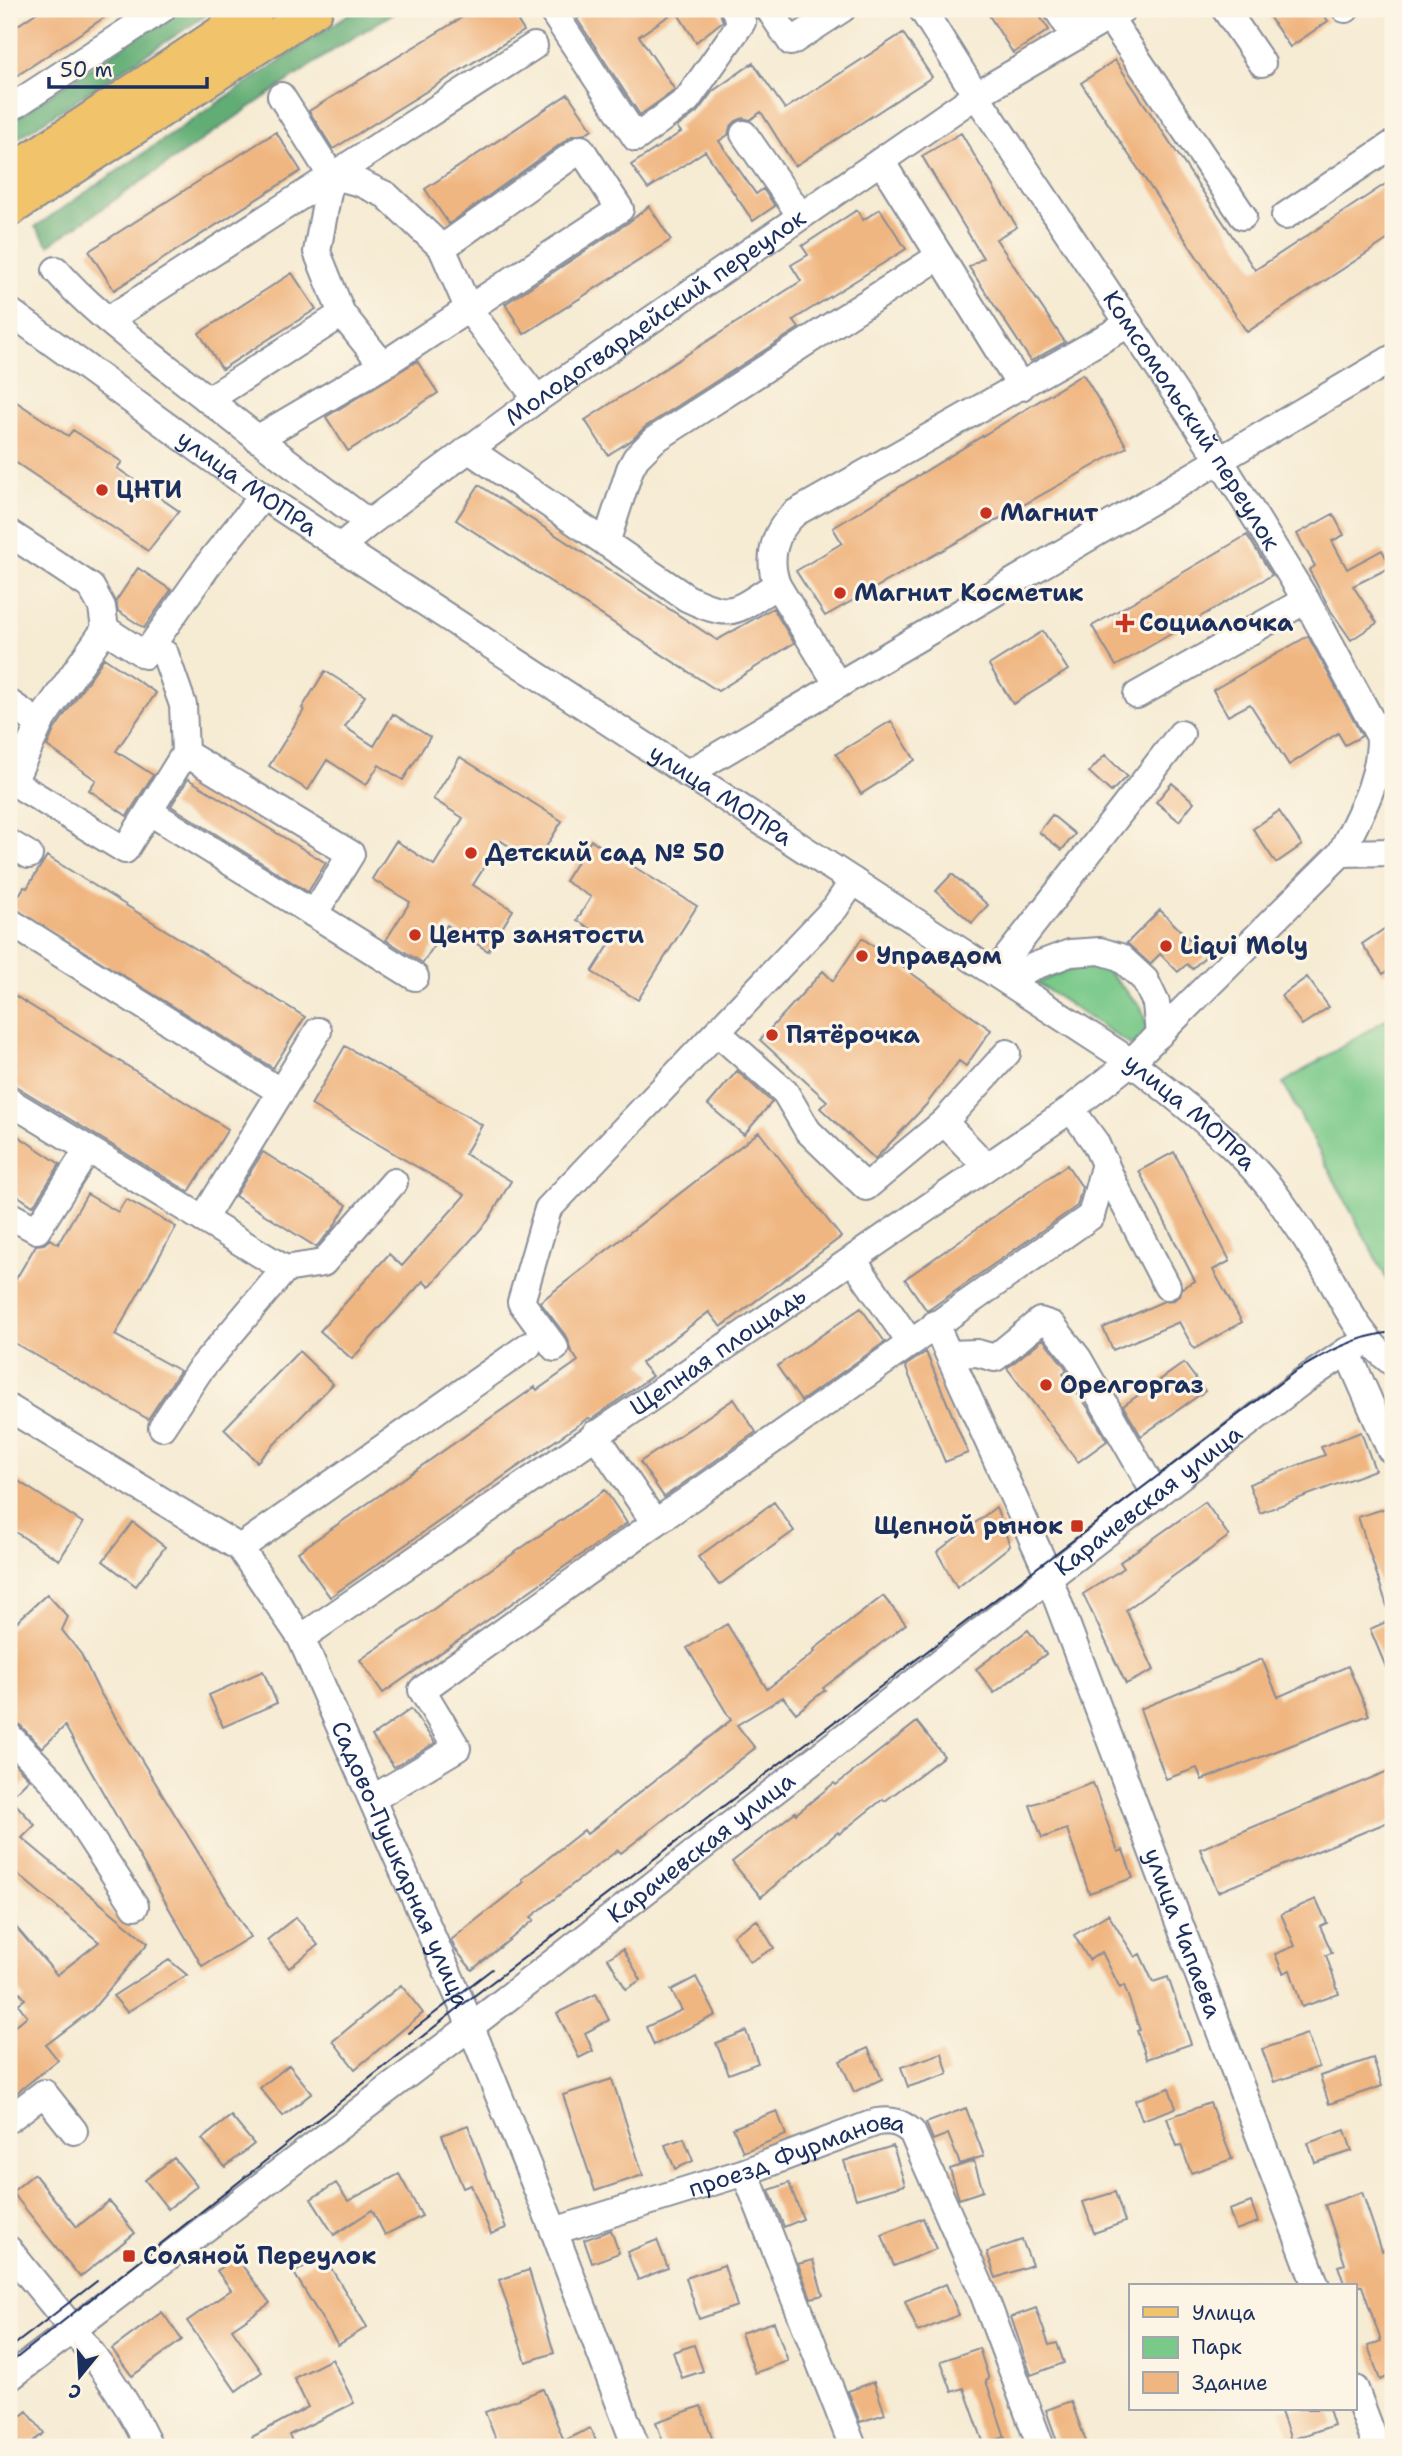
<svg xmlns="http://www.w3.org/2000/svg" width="1402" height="2456" font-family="'Shantell Sans',sans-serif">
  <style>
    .green { fill: #79c989; stroke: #4a7c74; stroke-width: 2 }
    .forest { fill: #62ad75; stroke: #3e6e6a; stroke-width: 2 }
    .building { fill: #f0b681 }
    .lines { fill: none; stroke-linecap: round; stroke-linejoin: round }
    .minor-casing { stroke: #888d98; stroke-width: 30 }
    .major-casing { stroke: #888d98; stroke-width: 37 }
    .minor { stroke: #fff; stroke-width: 26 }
    .major { stroke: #f1c36a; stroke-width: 33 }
    .tram { stroke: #1b2f5e; stroke-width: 2 }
    .poi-dot { fill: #c8321e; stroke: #fcf5e5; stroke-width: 2.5 }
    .labels { text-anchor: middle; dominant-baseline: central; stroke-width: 6; stroke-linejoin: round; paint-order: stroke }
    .street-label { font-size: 24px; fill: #1b2f5e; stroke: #fcf5e5 }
    .poi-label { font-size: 24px; font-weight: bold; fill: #1b2f5e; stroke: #fcf5e5; text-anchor: start }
  </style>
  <rect width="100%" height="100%" fill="#fcf5e5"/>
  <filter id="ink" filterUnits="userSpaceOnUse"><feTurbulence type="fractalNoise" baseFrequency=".0143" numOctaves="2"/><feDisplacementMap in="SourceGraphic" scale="14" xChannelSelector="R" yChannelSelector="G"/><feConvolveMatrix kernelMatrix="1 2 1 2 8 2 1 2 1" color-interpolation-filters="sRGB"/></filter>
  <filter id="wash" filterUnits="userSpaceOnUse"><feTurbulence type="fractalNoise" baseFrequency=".00686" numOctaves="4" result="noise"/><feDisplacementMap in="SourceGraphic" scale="28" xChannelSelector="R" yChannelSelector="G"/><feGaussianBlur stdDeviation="1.57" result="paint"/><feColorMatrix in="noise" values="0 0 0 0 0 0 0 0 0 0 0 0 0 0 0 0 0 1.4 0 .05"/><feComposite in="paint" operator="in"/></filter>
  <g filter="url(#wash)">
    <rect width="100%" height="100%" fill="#f6ebd3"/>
    <path class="green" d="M1087,966L1107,971L1141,1007L1148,1030L1132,1046L1037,983L1065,971Z
      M1393,1015V1291L1283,1083Z"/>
    <path class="forest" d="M179,9H216L9,144V122Z
      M356,9H400L335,49L49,245L35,227Z"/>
    <g id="blocks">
      <path class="building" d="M42,9H117L9,81V31Z
        M476,9H510L524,31L333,149L309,111Z
        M593,9H718L723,21L696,42L676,11L639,36L675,90L640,115L577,19Z
        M985,9H1035L1049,30L1013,53Z
        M1264,9H1319L1328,21L1290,47Z
        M903,33L932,77L795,166L761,112L750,120L743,118L736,121L730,127L728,135L719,141L756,194L763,189L775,206L753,221L705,151L648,189L631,165L681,132L677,127L697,112L713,91L753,63L785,109Z
        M1115,60L1255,270L1393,179V236L1247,332L1081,83Z
        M568,94L592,129L585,134L572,136L449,224L425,189Z
        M276,132L301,171L114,290L89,251Z
        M961,133L1017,227L996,239L1065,342L1031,361L969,267L983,258L922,156Z
        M649,206L671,240L524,334L505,304L629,222Z
        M880,209L906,249L793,320L799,328L645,427L633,439L608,455L585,420L801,281L791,265L808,255L802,246L857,210L863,220Z
        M292,273L316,309L222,369L199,333Z
        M417,361L438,393L348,451L326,417Z
        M1083,374L1127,447L825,616L796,571L842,543L833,528Z
        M9,397L68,436L73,430L122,462L117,468L179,511L148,551L9,458Z
        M479,485L717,640L773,608L794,643L718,691L456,520Z
        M1333,514L1344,535L1332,541L1347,569L1382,550L1391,567L1353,586L1377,623L1351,640L1331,611L1309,570L1315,566L1297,534Z
        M1247,535L1272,575L1116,666L1092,626Z
        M138,568L171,590L144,628L118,611L116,601Z
        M1043,631L1068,670L1013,704L989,665Z
        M1308,636L1362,736L1345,745L1338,733L1289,765L1250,704L1228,716L1213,690Z
        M104,658L156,693L116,751L153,775L127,816L89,790L96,780L47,746L54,730Z
        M325,671L365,696L345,727L374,746L393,714L430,737L403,780L379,765L366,785L327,760L308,790L269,766L304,710L302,708Z
        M891,721L915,760L861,794L836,754Z
        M1105,755L1127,776L1111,792L1089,772Z
        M460,757L562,821L536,863L501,841L473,885L513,910L488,951L447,925L423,963L386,940L410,902L372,879L396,841L434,865L463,818L433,799Z
        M188,779L326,863L308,892L171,806Z
        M1172,783L1194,802L1179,821L1156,802Z
        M1279,811L1302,845L1276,863L1253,829Z
        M1052,815L1075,834L1062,850L1039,832Z
        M591,840L697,906L638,1000L592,972L611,942L577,920L591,897L565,881Z
        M47,856L305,1017L273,1068L12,907L24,887L27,888Z
        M952,874L988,905L972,923L936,891Z
        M1160,910L1206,956L1192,969L1187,964L1178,972L1160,954L1150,964L1127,943Z
        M1393,923V967L1383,974L1362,944Z
        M862,938L991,1030L966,1066L959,1061L926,1105L875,1159L820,1108L827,1101L760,1040L823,971L833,981Z
        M1307,977L1329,1007L1302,1025L1281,996Z
        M9,992L228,1129L189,1192L9,1082Z
        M345,1046L482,1125L465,1154L511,1181L488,1221L429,1287L423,1281L352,1359L320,1331L389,1254L402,1266L465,1195L311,1105Z
        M737,1071L772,1102L744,1135L708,1105Z
        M9,1130L60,1164L33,1206L9,1190Z
        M759,1132L841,1237L721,1327L709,1312L641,1363L652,1376L592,1419L588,1418L330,1597L298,1552L535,1387L537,1390L578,1361L570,1349L568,1339L540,1302Z
        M263,1152L347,1205L333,1228L316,1247L235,1196Z
        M1174,1152L1230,1261L1213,1270L1242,1322L1194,1349L1179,1322L1113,1350L1103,1328L1164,1301L1174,1300L1180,1295L1182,1288L1195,1281L1139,1171Z
        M1067,1165L1082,1187L1077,1206L927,1311L905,1279Z
        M87,1194L118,1212L126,1199L176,1227L115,1335L180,1371L148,1419L9,1340V1275L16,1279L36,1245L44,1244L50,1239L58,1244Z
        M861,1308L885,1342L801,1401L777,1366Z
        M1043,1339L1065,1367L1067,1371L1063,1374L1089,1409L1107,1441L1078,1462L1007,1368Z
        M299,1351L333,1384L257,1462L224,1429Z
        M926,1352L968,1453L945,1462L905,1366Z
        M1184,1363L1205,1391L1141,1436L1123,1406Z
        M734,1399L756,1432L664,1497L640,1462Z
        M1361,1432L1375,1470L1260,1513L1249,1484L1325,1455L1321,1447Z
        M9,1475L83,1523L59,1560L9,1528Z
        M605,1490L627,1523L383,1693L360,1660Z
        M774,1502L794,1531L719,1585L698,1557Z
        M1205,1502L1229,1536L1126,1610L1154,1670L1126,1684L1083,1594L1124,1568L1120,1562Z
        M1393,1506V1615H1390L1358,1517Z
        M996,1507L1010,1546L957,1588L937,1552Z
        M133,1522L165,1547L136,1586L103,1561Z
        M47,1594L68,1617L62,1630L81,1654L98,1689L250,1937L202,1966L65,1726L42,1748L20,1725L9,1721V1629Z
        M883,1596L906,1624L823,1688L825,1690L796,1713L783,1697L737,1725L755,1748L621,1853L618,1850L577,1881L531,1917L534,1920L472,1970L455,1949L451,1940L524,1882L522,1879L551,1856L584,1830L587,1834L731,1720L687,1648L727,1624L767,1689L815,1652L813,1650Z
        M1393,1619V1684L1370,1629Z
        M1028,1630L1046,1654L994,1693L976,1669Z
        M1262,1659L1278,1697L1348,1666L1369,1715L1202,1780L1197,1768L1166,1779L1140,1709Z
        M263,1671L277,1703L223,1727L209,1695Z
        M411,1709L435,1743L394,1767L372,1736Z
        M917,1722L944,1756L885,1801L883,1799L839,1834L838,1832L761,1897L732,1862L795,1812L796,1814L834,1783L836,1785Z
        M9,1758L29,1779L10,1798L35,1825L22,1838L148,1943L92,2010L46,2045L58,2060L9,2099V2031L27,2016L18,2004L25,1999L9,1980V1919L57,1975L99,1942L9,1867Z
        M1393,1769V1820L1218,1892L1200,1849Z
        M1093,1783L1118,1852L1123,1850L1133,1878L1089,1893L1067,1829L1042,1838L1030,1805Z
        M1316,1899L1327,1923L1320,1926L1332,1953L1326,1955L1339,1994L1302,2007L1290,1970L1283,1973L1275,1954L1295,1946L1281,1914Z
        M1108,1914L1135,1957L1140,1954L1153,1982L1168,1977L1191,2044L1147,2059L1137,2031L1140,2030L1124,1985L1120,1988L1102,1952L1089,1960L1074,1935Z
        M296,1917L318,1945L289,1968L267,1940Z
        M757,1920L774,1948L750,1962L733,1935Z
        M623,1949L641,1980L626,1989L608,1958Z
        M169,1960L187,1975L127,2012L113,1996Z
        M696,1977L716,2015L654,2045L646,2027L682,2010L671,1990Z
        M401,1985L423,2013L355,2069L333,2041Z
        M596,1994L609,2020L585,2033L593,2051L579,2058L557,2013Z
        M746,2031L758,2063L729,2074L716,2043Z
        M1307,2034L1319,2067L1274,2082L1262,2049Z
        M868,2048L882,2079L854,2092L840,2061Z
        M942,2053L948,2074L908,2087L901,2067Z
        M1373,2058L1382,2086L1329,2104L1320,2076Z
        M289,2065L312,2093L283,2116L260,2088Z
        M612,2079L643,2175L595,2191L563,2095Z
        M1169,2088L1176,2108L1142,2120L1135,2100Z
        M1210,2103L1232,2159L1191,2173L1181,2145L1177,2146L1167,2118Z
        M966,2108L984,2156L960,2164L948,2134L933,2140L926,2123Z
        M777,2111L786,2135L743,2152L733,2128Z
        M231,2116L254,2144L225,2167L202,2139Z
        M468,2125L506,2228L491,2234L471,2185L463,2188L442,2135Z
        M1345,2130L1352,2151L1315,2163L1308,2143Z
        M684,2138L693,2161L675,2169L665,2145Z
        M893,2146L905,2185L856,2199L844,2161Z
        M174,2158L197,2186L168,2209L145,2180Z
        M974,2161L983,2191L959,2199L950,2169Z
        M34,2174L77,2227L109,2201L135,2233L80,2277L12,2192Z
        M399,2174L422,2216L385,2235L372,2210L334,2235L311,2199L336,2183L348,2201Z
        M789,2183L803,2219L784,2227L769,2190Z
        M1115,2192L1125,2222L1094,2233L1083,2202Z
        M1362,2192L1382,2251L1388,2249L1393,2264V2375L1380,2380L1368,2346L1381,2341L1362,2286H1345L1338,2266L1345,2264L1325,2205Z
        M1251,2202L1258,2222L1236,2230L1229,2210Z
        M923,2218L936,2249L894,2266L882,2235Z
        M611,2230L619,2253L592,2263L584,2240Z
        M657,2240L668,2268L638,2280L627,2252Z
        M1022,2240L1032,2265L996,2278L987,2252Z
        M323,2255L367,2327L338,2345L294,2273Z
        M236,2257L270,2303L232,2329L262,2372L236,2391L187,2321L231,2290L217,2271Z
        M813,2260L823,2295L811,2298L798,2264Z
        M724,2265L737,2306L699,2319L686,2278Z
        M529,2270L554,2353L526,2362L499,2280Z
        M946,2284L959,2315L918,2332L905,2301Z
        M1036,2308L1049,2345L1057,2343L1064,2363L1031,2375L1011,2317Z
        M162,2312L182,2340L132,2376L112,2349Z
        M774,2322L788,2361L755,2373L741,2333Z
        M694,2345L703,2371L682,2378L673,2352Z
        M979,2348L989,2379L986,2381L1005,2437L984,2444L964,2388L952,2392L941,2361Z
        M332,2359L354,2403L289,2435L295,2447H257L252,2437L308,2407L294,2378Z
        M874,2382L885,2414L860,2422L848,2391Z
        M543,2389L564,2441L590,2428L599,2447H499L485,2412Z
        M1071,2401L1088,2447H1059L1046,2410Z
        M701,2406L715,2447H665L656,2422Z
        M1280,2409H1329L1334,2425L1291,2440Z
        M27,2411L44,2433L25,2447H9V2426Z"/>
    </g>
  </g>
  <g filter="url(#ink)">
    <use href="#blocks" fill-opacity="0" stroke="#888d98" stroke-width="2"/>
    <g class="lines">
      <defs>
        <g id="minor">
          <path d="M551,9L636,138L687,100L742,22L734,9"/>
          <path d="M769,9L791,42L842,9"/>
          <path id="s1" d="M922,9L976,95L1220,460L1306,600L1380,737C1380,782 1360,813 1341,853"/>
          <path d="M1057,9L1075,37"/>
          <path d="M1225,9L1262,63"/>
          <path d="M1345,9H1346"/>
          <path d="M1109,17L1243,216"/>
          <path d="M281,96L331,175L360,183L386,195L442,248L469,310L537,399"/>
          <path d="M9,109L162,9"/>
          <path d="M744,134L801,216"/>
          <path d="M331,175L317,252L342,314L383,365"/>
          <path d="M1285,216L1393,144"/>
          <path d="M940,256L1021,387"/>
          <path d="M56,270C89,308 130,338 169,369C235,421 301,473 369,523"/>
          <path id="s2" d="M9,311L263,496L340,547L1131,1062C1186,1105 1243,1148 1283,1205C1296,1223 1308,1241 1319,1259C1342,1296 1356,1336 1393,1363"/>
          <path d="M108,320L534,46"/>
          <path d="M208,400L342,314"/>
          <path d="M257,439L383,365L620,209L581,149L442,248"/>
          <path d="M468,449L687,598C735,621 735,610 777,585C767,558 774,532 795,513L1129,324"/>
          <path d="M9,533L91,587L102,607L105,629"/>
          <path d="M606,543L630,469L636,458L654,440L940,256L881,161"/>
          <path id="s3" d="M340,547L369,523L537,399L976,95L1123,9"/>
          <path d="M777,585L838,685"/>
          <path d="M1137,695L1306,600"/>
          <path d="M9,703L40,724"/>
          <path d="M687,774L1393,358"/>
          <path d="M9,782H13L125,850L185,753L183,705L165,654"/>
          <path d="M13,782L42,719L105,629L145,655L213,558L263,496"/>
          <path d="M150,812L314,914L351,854L185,753"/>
          <path d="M9,843L29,855"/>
          <path d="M314,914L415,977"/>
          <path d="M10,922L281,1092"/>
          <path d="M995,973L1181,734"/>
          <path d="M1007,981L1032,967L1070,953L1100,951L1120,957L1145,980L1156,1003L1159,1035"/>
          <path d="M718,1033L785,1092L808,1131L866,1187L944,1122L1007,1053"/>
          <path d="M9,1101L285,1269L199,1371L162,1427"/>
          <path d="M1071,1109L1095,1142L1114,1184L1167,1286"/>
          <path d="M944,1122L986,1166"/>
          <path d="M9,1215L37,1230L88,1149"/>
          <path d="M203,1219L318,1031"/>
          <path d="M853,1260L910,1342"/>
          <path d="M285,1269L323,1263L394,1182"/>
          <path id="s4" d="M935,1324L1043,1562L1316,2286"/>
          <path d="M555,1348L521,1302L548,1209L835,908L853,881"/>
          <path d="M1347,1351L1390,1449"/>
          <path d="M949,1354L977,1353L995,1358L1040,1321L1052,1325L1078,1358L1156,1495"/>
          <path id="s5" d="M9,1408L240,1548L301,1638L462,2005L554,2231L636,2447"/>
          <path d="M655,1523L1091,1216L1105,1163"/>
          <path d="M240,1548L528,1346"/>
          <path id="s6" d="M301,1638L1071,1109L1131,1062L1341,853L1393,852"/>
          <path d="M9,1736L53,1781L135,1906"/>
          <path d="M372,1799L457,1748L422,1690L655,1523L595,1434"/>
          <path d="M9,2119L44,2093L74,2131"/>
          <path d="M745,2172L853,2447"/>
          <path id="s7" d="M554,2231L745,2172L877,2122C892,2120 900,2122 912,2132L982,2290L1041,2447"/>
          <path d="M9,2250C58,2313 116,2374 149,2447"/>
          <path id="s8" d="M9,2378L492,2010L1300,1383L1347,1351L1368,1342"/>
          <path d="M1355,2389L1377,2447"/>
        </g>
        <path id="major" d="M9,173L257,9
          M9,210L316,9"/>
      </defs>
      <use href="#minor" class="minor-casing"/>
      <use href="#major" class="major-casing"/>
      <use href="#minor" class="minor"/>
      <use href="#major" class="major"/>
      <path class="tram" d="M409,2033L492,1969
        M9,2349L97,2281
        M9,2364L462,2005L1293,1373C1325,1353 1355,1336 1393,1332"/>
    </g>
  </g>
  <g class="poi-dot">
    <circle cx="102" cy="490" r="7"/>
    <circle cx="986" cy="513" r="7"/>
    <circle cx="840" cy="593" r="7"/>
    <path d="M1121.5 612.5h7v7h7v7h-7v7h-7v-7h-7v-7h7z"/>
    <circle cx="471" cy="853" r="7"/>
    <circle cx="415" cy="935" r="7"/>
    <circle cx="1166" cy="946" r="7"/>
    <circle cx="862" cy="956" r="7"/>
    <circle cx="772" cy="1035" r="7"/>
    <circle cx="1046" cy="1385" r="7"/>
    <rect x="1070" y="1519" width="14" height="14" rx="3.5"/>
    <rect x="122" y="2249" width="14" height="14" rx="3.5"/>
  </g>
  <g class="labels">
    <g class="street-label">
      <text stroke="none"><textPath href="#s3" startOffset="390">Молодогвардейский переулок</textPath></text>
      <text stroke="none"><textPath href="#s1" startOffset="492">Комсомольский переулок</textPath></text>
      <text stroke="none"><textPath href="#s2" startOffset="294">улица МОПРа</textPath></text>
      <text stroke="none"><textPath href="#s2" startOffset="861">улица МОПРа</textPath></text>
      <text stroke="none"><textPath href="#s2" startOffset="1428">улица МОПРа</textPath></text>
      <text stroke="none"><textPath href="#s6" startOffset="506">Щепная площадь</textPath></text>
      <text stroke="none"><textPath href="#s8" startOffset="1438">Карачевская улица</textPath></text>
      <text stroke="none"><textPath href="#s8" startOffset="872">Карачевская улица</textPath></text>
      <text stroke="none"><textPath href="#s5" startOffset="626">Садово-Пушкарная улица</textPath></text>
      <text stroke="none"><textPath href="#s4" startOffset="658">улица Чапаева</textPath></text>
      <text stroke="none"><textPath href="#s7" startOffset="256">проезд Фурманова</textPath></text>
    </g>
    <g class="poi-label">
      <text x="116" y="490">ЦНТИ</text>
      <text x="1000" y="513">Магнит</text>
      <text x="854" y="593">Магнит Косметик</text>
      <text x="1139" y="623">Социалочка</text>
      <text x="485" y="853">Детский сад № 50</text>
      <text x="429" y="935">Центр занятости</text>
      <text x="1180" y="946">Liqui Moly</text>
      <text x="876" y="956">Управдом</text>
      <text x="786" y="1035">Пятёрочка</text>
      <text x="1060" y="1385">Орелгоргаз</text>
      <text x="1063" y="1526" text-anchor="end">Щепной рынок</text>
      <text x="143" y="2256">Соляной Переулок</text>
    </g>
  </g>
  <rect width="1402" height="2456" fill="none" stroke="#fcf5e5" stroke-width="35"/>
  <rect x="1129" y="2284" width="228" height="126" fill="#fcf5e5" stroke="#a2a6af" stroke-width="2"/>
  <rect x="1143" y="2307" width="35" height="10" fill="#f1c36a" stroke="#a2a6af" stroke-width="2"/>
  <text x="1192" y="2320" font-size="21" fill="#1b2f5e">Улица</text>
  <rect x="1143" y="2337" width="35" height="21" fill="#79c989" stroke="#a2a6af" stroke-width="2"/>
  <text x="1192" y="2354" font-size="21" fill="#1b2f5e">Парк</text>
  <rect x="1143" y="2372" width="35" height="21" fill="#f0b681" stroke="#a2a6af" stroke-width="2"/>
  <text x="1192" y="2390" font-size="21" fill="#1b2f5e">Здание</text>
  <g transform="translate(80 2376) rotate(198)" stroke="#fcf5e5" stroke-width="5" paint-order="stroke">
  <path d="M0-5L12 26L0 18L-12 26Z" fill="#1b2f5e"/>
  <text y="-10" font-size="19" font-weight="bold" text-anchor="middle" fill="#1b2f5e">С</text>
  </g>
  <path d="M49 77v10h158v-10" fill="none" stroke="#1b2f5e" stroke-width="3.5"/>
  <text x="60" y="77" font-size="21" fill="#1b2f5e" stroke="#fcf5e5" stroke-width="5" paint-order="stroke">50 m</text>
</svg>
